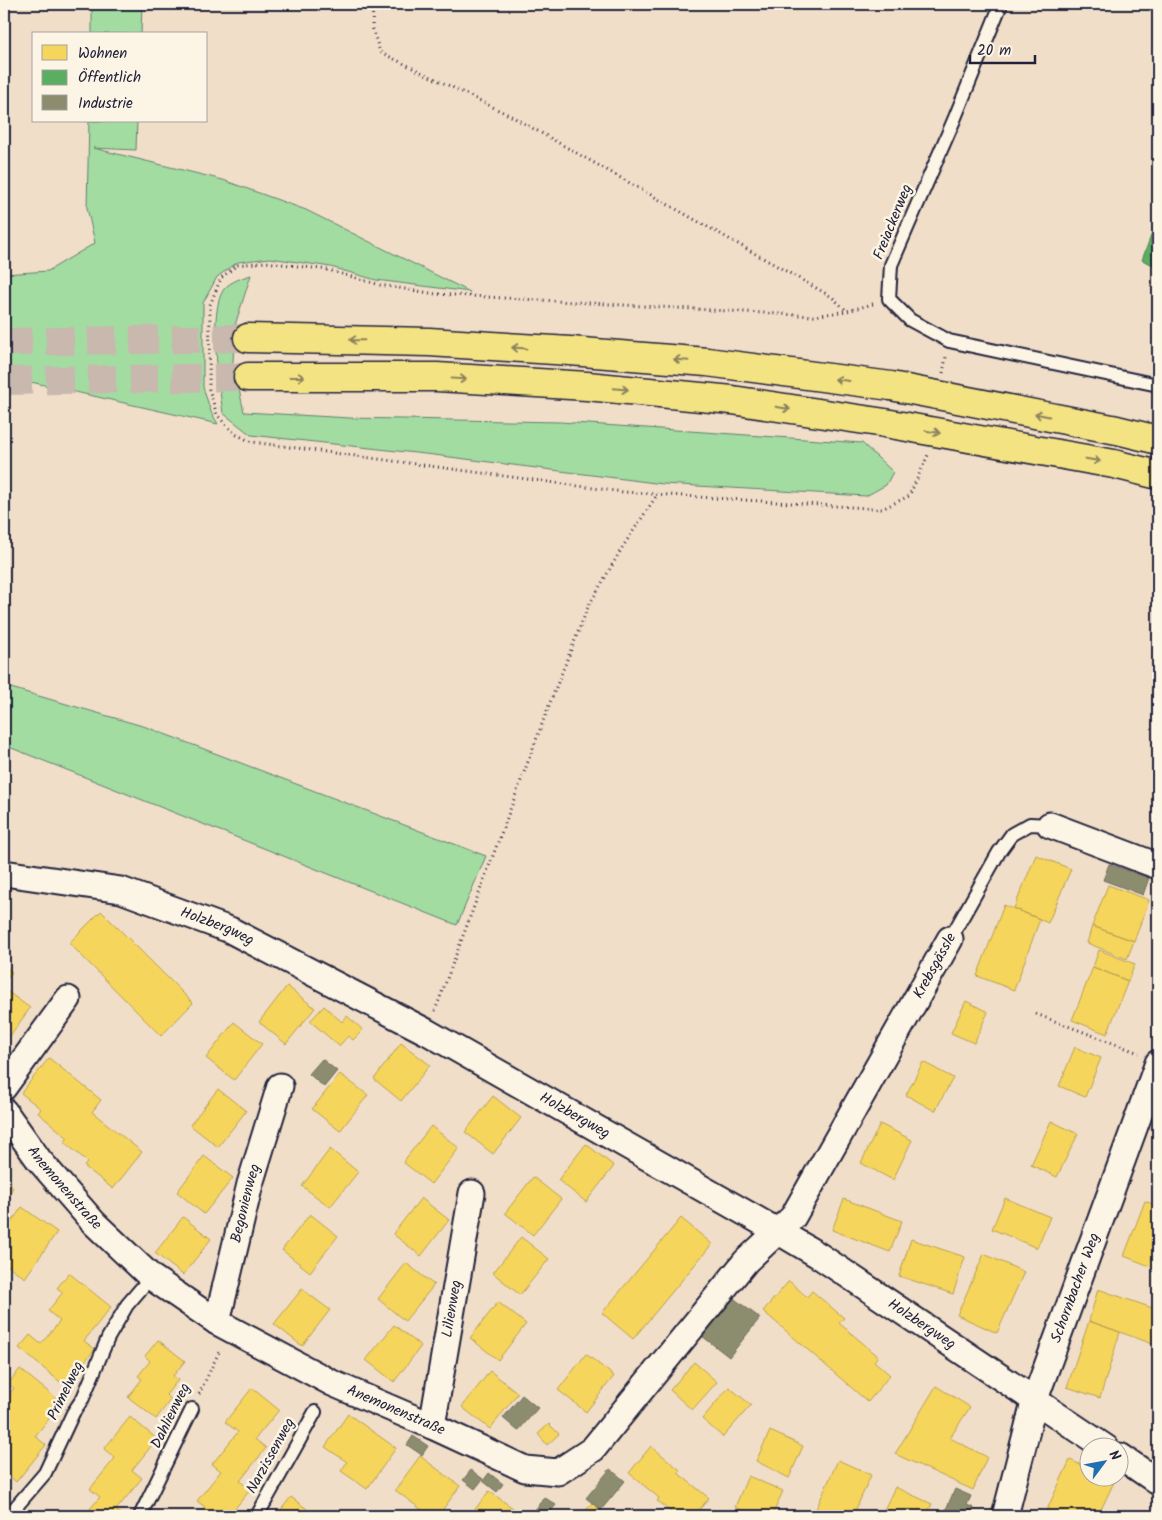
<svg xmlns="http://www.w3.org/2000/svg" width="1162" height="1520" font-family="Kalam,sans-serif">
  <style>
    .green { fill: #a2dca1; stroke: #627f6e }
    .homes { fill: #f6d55c; stroke: #b69f52 }
    .public { fill: #5aae61; stroke: #498456 }
    .industry { fill: #8c8c6e; stroke: #6c6c5f }
    .lines { fill: none; stroke-linecap: round; stroke-linejoin: round }
    .highway-tunnel { stroke: #c8b8ad; stroke-width: 28; stroke-dasharray: 28 14; stroke-linecap: butt }
    .lane-casing { stroke: #22223b; stroke-width: 16 }
    .street-casing { stroke: #22223b; stroke-width: 29 }
    .highway-casing { stroke: #22223b; stroke-width: 31 }
    .path { stroke: #22223b; stroke-width: 3; stroke-dasharray: 1 4; stroke-linecap: butt }
    .lane { stroke: #fcf5e5; stroke-width: 12 }
    .street { stroke: #fcf5e5; stroke-width: 25 }
    .highway { stroke: #f4e382; stroke-width: 28 }
    .highway-bridge-casing { stroke: #22223b; stroke-width: 31; stroke-linecap: butt }
    .highway-bridge { stroke: #f4e382; stroke-width: 28 }
    .oneway { stroke: #8b825e }
    .labels { text-anchor: middle; dominant-baseline: central; stroke-width: 5; stroke-linejoin: round; paint-order: stroke }
    .street-label { font-size: 15px; fill: #22223b; stroke: #fcf5e5 }
  </style>
  <rect width="100%" height="100%" fill="#f1dec9"/>
  <filter id="ink" filterUnits="userSpaceOnUse"><feTurbulence type="fractalNoise" baseFrequency=".02" numOctaves="2"/><feDisplacementMap in="SourceGraphic" scale="10" xChannelSelector="R" yChannelSelector="G"/><feConvolveMatrix kernelMatrix="1 2 1 2 8 2 1 2 1" color-interpolation-filters="sRGB"/></filter>
  <g filter="url(#ink)">
    <path class="green" d="M92,4H142L141,34H92Z
      M89,121H137L136,150L93,148L223,180L306,210L470,292L376,280L331,267L270,258L238,262L217,277L203,303V387L211,412L218,424L4,376V274L48,271L95,243L87,208Z
      M251,275L235,325L233,362L244,412L350,418L560,422L862,443L893,472L886,485L866,496L663,484L434,455L251,435L223,413C219,386 208,311 224,289C231,281 242,278 251,275Z
      M4,686L146,727L486,856L457,925L4,745Z"/>
    <path class="homes" d="M1036,855L1071,869L1048,923L1014,908Z
      M1108,885L1149,900L1134,941L1092,926Z
      M1004,905L1040,919L1014,990L977,976Z
      M101,911L193,1003L161,1036L69,943Z
      M1092,926L1134,941L1127,959L1087,943Z
      M1099,950L1135,964L1128,981L1093,967Z
      M4,965L12,972L4,983Z
      M1093,967L1128,981L1107,1034L1072,1020Z
      M287,986L315,1008L286,1044L259,1022Z
      M4,989L30,1008L7,1040L4,1038Z
      M966,1001L988,1012L974,1043L951,1033Z
      M324,1006L342,1022L347,1016L363,1030L353,1040L348,1036L339,1046L310,1021Z
      M234,1022L262,1044L234,1080L206,1058Z
      M401,1043L430,1065L401,1101L374,1079Z
      M1075,1047L1101,1058L1085,1097L1059,1086Z
      M49,1058L101,1100L92,1112L142,1152L113,1189L84,1166L88,1162L64,1142L68,1138L38,1113L41,1109L21,1093Z
      M923,1062L953,1078L935,1111L906,1095Z
      M340,1074L368,1095L340,1131L312,1109Z
      M218,1089L246,1111L218,1147L190,1125Z
      M493,1096L521,1118L493,1154L465,1132Z
      M1051,1121L1078,1134L1057,1177L1031,1165Z
      M880,1124L912,1140L893,1180L861,1163Z
      M431,1126L459,1148L431,1184L403,1162Z
      M586,1144L614,1166L586,1202L558,1180Z
      M330,1149L358,1172L330,1207L302,1186Z
      M204,1156L233,1178L204,1214L177,1192Z
      M1158,1166V1180L1154,1179Z
      M533,1177L561,1199L533,1235L505,1213Z
      M4,1178L13,1188L4,1199Z
      M421,1198L449,1220L421,1256L393,1234Z
      M1005,1198L1050,1217L1037,1248L992,1229Z
      M844,1199L902,1221L890,1252L832,1230Z
      M1145,1201L1158,1206V1259L1155,1268L1124,1256Z
      M22,1207L57,1232L25,1278L4,1263V1233Z
      M310,1214L338,1236L310,1272L282,1250Z
      M183,1217L211,1239L183,1275L155,1253Z
      M681,1218L712,1244L633,1339L602,1313Z
      M521,1237L549,1259L520,1295L493,1273Z
      M911,1239L965,1257L953,1294L899,1276Z
      M984,1254L1024,1272L997,1333L957,1315Z
      M406,1263L434,1285L405,1321L378,1299Z
      M69,1273L111,1307L84,1341L95,1349L65,1386L19,1348L30,1335L41,1344L60,1321L48,1311L63,1292L57,1288Z
      M789,1281L807,1297L812,1291L844,1318L839,1323L878,1356L874,1361L890,1375L868,1402L763,1311Z
      M302,1289L330,1310L302,1346L274,1324Z
      M1098,1289L1158,1310V1328L1153,1344L1089,1321Z
      M498,1302L526,1324L498,1360L470,1338Z
      M1089,1321L1120,1332L1100,1398L1067,1387Z
      M394,1325L421,1346L394,1382L366,1360Z
      M158,1340L185,1361L173,1376L178,1380L166,1395L171,1399L156,1419L128,1397L142,1379L138,1376L150,1361L145,1356Z
      M586,1354L614,1376L586,1412L558,1390Z
      M694,1362L717,1382L692,1410L670,1390Z
      M20,1369L62,1403L35,1436L46,1445L16,1482L4,1471V1426L11,1417L4,1411V1401L14,1388L8,1384Z
      M490,1371L518,1393L490,1429L462,1407Z
      M936,1386L970,1407L950,1438L987,1457L973,1490L895,1454Z
      M729,1387L751,1405L723,1437L702,1419Z
      M252,1388L279,1410L255,1439L266,1448L240,1481L250,1490L229,1516H197L205,1507L197,1501L221,1471L212,1464L238,1432L225,1422Z
      M348,1414L396,1448L367,1489L341,1471L347,1462L325,1447Z
      M130,1417L157,1439L132,1470L142,1478L116,1510L123,1516H84L100,1497L90,1489L115,1458L104,1449Z
      M549,1424L559,1434L547,1445L538,1434Z
      M770,1431L803,1446L789,1478L756,1461Z
      M651,1446L680,1470L678,1473L709,1498L694,1516H676L657,1501L659,1498L629,1473Z
      M420,1456L460,1486L438,1516H430L395,1490Z
      M838,1460L871,1475L853,1516H813Z
      M1070,1460L1090,1469V1478H1109L1115,1480L1098,1516H1044Z
      M748,1476L783,1491L772,1516H756L735,1507Z
      M895,1487L932,1504L926,1516H881Z
      M489,1491L524,1516H470Z
      M291,1497L316,1516H276Z
      M592,1503L608,1516H581Z"/>
    <path class="public" d="M1152,233L1158,236V267L1142,260Z"/>
    <path class="industry" d="M1109,864L1149,878L1143,895L1103,880Z
      M322,1059L337,1071L324,1087L309,1074Z
      M732,1297L760,1318L729,1357L702,1336Z
      M522,1395L538,1408L518,1431L503,1418Z
      M413,1436L428,1446L422,1455L407,1445Z
      M610,1469L625,1481L601,1510L586,1498Z
      M471,1470L483,1479L475,1489L463,1480Z
      M489,1473L503,1484L497,1492L483,1481Z
      M955,1489L971,1496L967,1505L974,1508L970,1516H943Z
      M544,1497L556,1505L547,1516H531Z"/>
    <g class="lines">
      <path class="highway-tunnel" d="M4,342L248,338
        M4,381L248,377"/>
      <defs>
        <path id="lane" d="M1001,4L954,120L891,265L889,299L910,320L949,341L1158,385
          M950,939L999,852L1012,834L1030,824L1050,825
          M8,1516L45,1473L73,1413L83,1398L108,1338L127,1305L151,1277
          M140,1516L192,1409
          M257,1516L315,1412"/>
        <g id="street">
          <path d="M1050,825L1158,866"/>
          <path id="s1" d="M4,873L121,890L230,930L427,1032L779,1232L818,1255L1106,1448"/>
          <path d="M4,1087L68,999"/>
          <path id="s2" d="M4,1111L39,1160L94,1223L151,1277L217,1322L332,1383L432,1426L525,1469L558,1472L593,1449L746,1261L793,1217L950,939"/>
          <path id="s3" d="M217,1322L250,1184L280,1086"/>
          <path id="s4" d="M432,1426L472,1193"/>
          <path d="M1120,1456L1158,1482"/>
          <path id="s5" d="M1005,1516L1035,1399L1158,1063"/>
        </g>
        <path id="highway" d="M248,338L429,342L570,351L707,362L891,386
          M248,377H437L587,386L732,400L885,423"/>
      </defs>
      <use href="#lane" class="lane-casing"/>
      <use href="#street" class="street-casing"/>
      <use href="#highway" class="highway-casing"/>
      <path class="path" d="M373,4L372,28L380,52L511,116L832,297L847,311
        M873,304L847,311L814,316L436,294L380,285L328,270L266,262L237,265L221,278L210,305L209,389L217,415L235,434L252,442L623,492L882,509L909,496L928,455
        M943,373L946,357
        M435,1011L551,700L588,607L622,548L657,495
        M1036,1014L1139,1053
        M199,1394L220,1350"/>
      <use href="#lane" class="lane"/>
      <use href="#street" class="street"/>
      <use href="#highway" class="highway"/>
      <defs>
        <path id="highway-bridge" d="M891,386L1117,430L1158,440
          M885,423L1114,464L1158,475"/>
      </defs>
      <use href="#highway-bridge" class="highway-bridge-casing"/>
      <use href="#highway-bridge" class="highway-bridge"/>
    </g>
    <defs><path id="oneway-shaft" d="M-6 0H5M1.5-3L5.5 0L1.5 3" fill="none" stroke-width="1.6" stroke-linecap="round" stroke-linejoin="round" transform="scale(1.25)"/></defs>
    <g class="oneway">
      <use href="#oneway-shaft" transform="translate(357 340) rotate(-179)"/>
      <use href="#oneway-shaft" transform="translate(519 348) rotate(-176)"/>
      <use href="#oneway-shaft" transform="translate(681 360) rotate(-175)"/>
      <use href="#oneway-shaft" transform="translate(297 377)"/>
      <use href="#oneway-shaft" transform="translate(459 379) rotate(3)"/>
      <use href="#oneway-shaft" transform="translate(842 380) rotate(-173)"/>
      <use href="#oneway-shaft" transform="translate(621 389) rotate(5)"/>
      <use href="#oneway-shaft" transform="translate(783 408) rotate(9)"/>
      <use href="#oneway-shaft" transform="translate(1042 415) rotate(-169)"/>
      <use href="#oneway-shaft" transform="translate(933 432) rotate(10)"/>
      <use href="#oneway-shaft" transform="translate(1093 460) rotate(10)"/>
    </g>
  </g>
  <g class="labels">
    <g class="street-label">
      <text transform="translate(893 222) rotate(-68)">Freiackerweg</text>
      <text stroke="none"><textPath href="#s1" startOffset="221">Holzbergweg</textPath></text>
      <text transform="translate(935 966) rotate(-61)">Krebsgässle</text>
      <text stroke="none"><textPath href="#s1" startOffset="626">Holzbergweg</textPath></text>
      <text stroke="none"><textPath href="#s2" startOffset="98">Anemonenstraße</textPath></text>
      <text stroke="none"><textPath href="#s3" startOffset="122">Begonienweg</textPath></text>
      <text stroke="none"><textPath href="#s5" startOffset="239">Schornbacher Weg</textPath></text>
      <text stroke="none"><textPath href="#s4" startOffset="119">Lilienweg</textPath></text>
      <text stroke="none"><textPath href="#s1" startOffset="1031">Holzbergweg</textPath></text>
      <text transform="translate(66 1391) rotate(-64)">Primelweg</text>
      <text stroke="none"><textPath href="#s2" startOffset="502">Anemonenstraße</textPath></text>
      <text transform="translate(171 1416) rotate(-64)">Dahlienweg</text>
      <text transform="translate(271 1456) rotate(-61)">Narzissenweg</text>
    </g>
  </g>
  <rect width="1162" height="1520" fill="none" stroke="#fcf5e5" stroke-width="20"/>
  <rect x="10" y="10" width="1142" height="1500" fill="none" stroke="#22223b" stroke-width="2" filter="url(#ink)"/>
  <rect x="32" y="32" width="175" height="90" fill="#fcf5e5" stroke="#a5a1a1"/>
  <rect x="42" y="45" width="25" height="15" fill="#f6d55c" stroke="#a5a1a1"/>
  <text x="78" y="58" font-size="15" fill="#22223b">Wohnen</text>
  <rect x="42" y="70" width="25" height="15" fill="#5aae61" stroke="#a5a1a1"/>
  <text x="78" y="82" font-size="15" fill="#22223b">Öffentlich</text>
  <rect x="42" y="95" width="25" height="15" fill="#8c8c6e" stroke="#a5a1a1"/>
  <text x="78" y="108" font-size="15" fill="#22223b">Industrie</text>
  <g transform="translate(1104 1462) rotate(58)"><circle r="24" fill="#fcf5e5" stroke="#a5a1a1"/>
  <path d="M0-4L9 19L0 12L-9 19Z" fill="#1f6fb2"/>
  <text y="-8" font-size="14" font-weight="bold" text-anchor="middle" fill="#22223b">N</text>
  </g>
  <path d="M970 55v8h65v-8" fill="none" stroke="#22223b" stroke-width="2.5"/>
  <text x="977" y="55" font-size="15" fill="#22223b" stroke="#fcf5e5" stroke-width="4" paint-order="stroke">20 m</text>
</svg>
